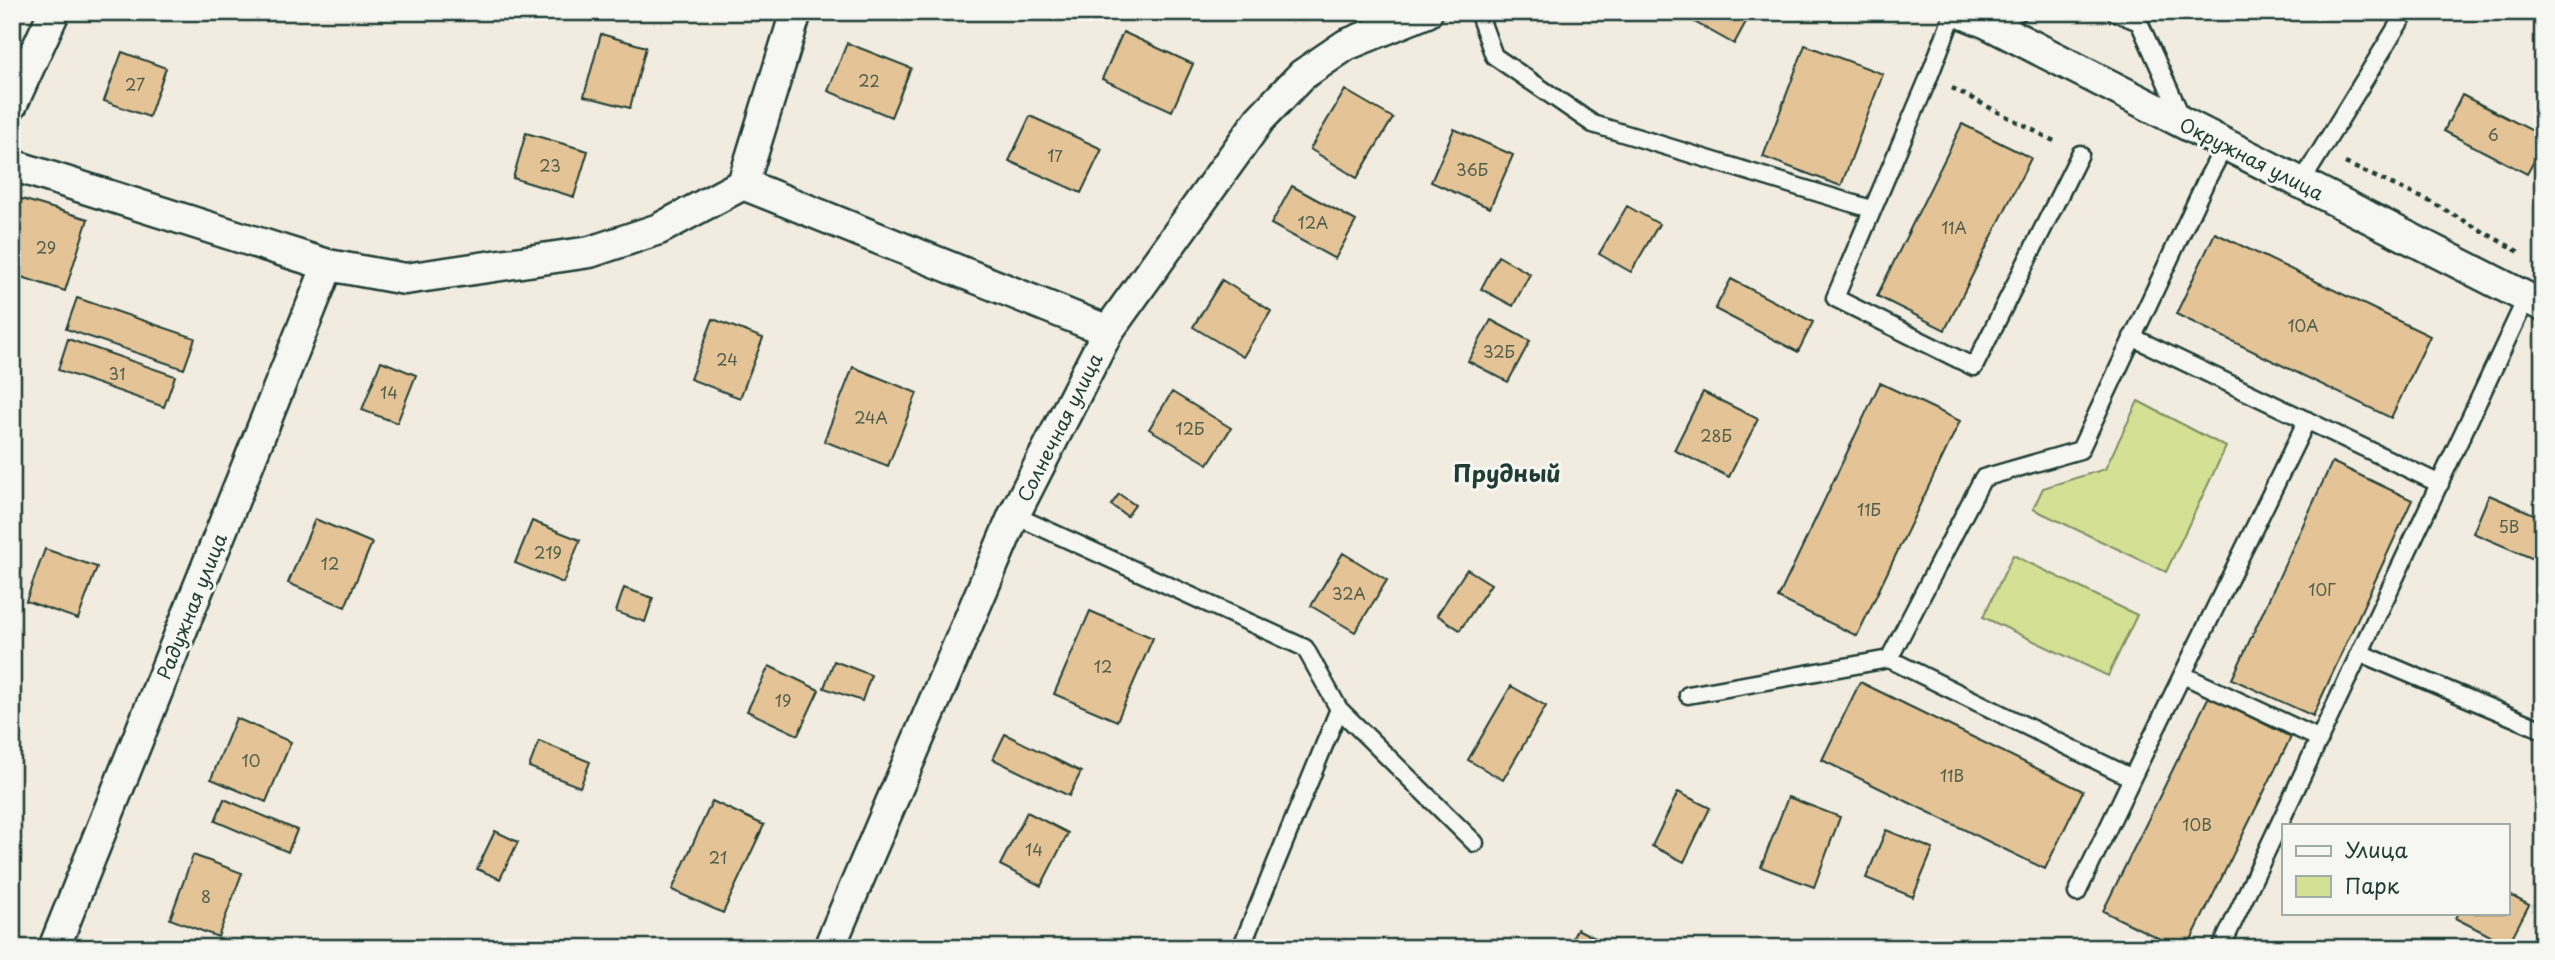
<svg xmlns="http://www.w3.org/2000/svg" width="2555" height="960" font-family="'Playpen Sans',sans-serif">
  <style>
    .green { fill: #d4e093; stroke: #7a8e64; stroke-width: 2 }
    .building { fill: #e4c496; stroke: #1f3d34; stroke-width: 2 }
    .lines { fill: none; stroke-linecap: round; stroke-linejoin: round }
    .service-casing { stroke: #1f3d34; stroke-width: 21 }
    .minor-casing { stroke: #1f3d34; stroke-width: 35 }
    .path { stroke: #1f3d34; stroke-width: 4.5; stroke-dasharray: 5 5; stroke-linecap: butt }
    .service { stroke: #f6f6f2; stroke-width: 16 }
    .minor { stroke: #f6f6f2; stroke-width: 30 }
    .labels { text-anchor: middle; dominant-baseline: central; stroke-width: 6; stroke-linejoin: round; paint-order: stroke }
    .number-label { font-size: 16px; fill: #505f4c }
    .street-label { font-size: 19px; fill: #1f3d34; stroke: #f6f6f2 }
    .quarter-label { font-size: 23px; font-weight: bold; fill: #1f3d34; stroke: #f6f6f2 }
  </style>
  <rect width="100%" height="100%" fill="#f2ece0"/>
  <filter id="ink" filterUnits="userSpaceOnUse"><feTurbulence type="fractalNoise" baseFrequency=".0143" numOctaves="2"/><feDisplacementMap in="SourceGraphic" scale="14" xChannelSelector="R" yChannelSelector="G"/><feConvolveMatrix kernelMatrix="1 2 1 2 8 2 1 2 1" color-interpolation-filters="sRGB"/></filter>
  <g filter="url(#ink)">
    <path class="green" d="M2138,401L2226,447L2166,572L2033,509L2043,488L2105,469Z
      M2013,555L2137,615L2108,676L1983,617Z"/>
    <path class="building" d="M1695,12H1739L1748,18L1734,44L1691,20Z
      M1123,32L1193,64L1172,111L1102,79Z
      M601,34L646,47L630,108L584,96Z
      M847,43L911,68L891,117L828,91Z
      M1805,45L1883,74L1841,186L1763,157Z
      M122,52L166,68L149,117L104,101Z
      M1345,90L1393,118L1357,178L1310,149Z
      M2462,95L2543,136V145L2527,174L2444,131Z
      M1030,116L1102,149L1081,193L1009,161Z
      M1962,124L2031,158L1945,330L1877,296Z
      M1454,129L1513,155L1490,208L1431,182Z
      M526,133L588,151L574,197L513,178Z
      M1292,186L1356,221L1335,259L1271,224Z
      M12,196L88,219L65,291L12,274Z
      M1627,206L1659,224L1631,272L1599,254Z
      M2215,233L2430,336L2391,418L2176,314Z
      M1498,256L1530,274L1513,306L1481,289Z
      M1731,279L1813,322L1798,352L1715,309Z
      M1222,280L1271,311L1243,357L1193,327Z
      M77,298L195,338L184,369L66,329Z
      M713,319L763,338L740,398L690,379Z
      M1491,320L1530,341L1508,382L1468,361Z
      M68,339L175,376L164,407L58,370Z
      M381,361L416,375L397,423L362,410Z
      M853,367L917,393L888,466L824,441Z
      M1880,383L1960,421L1857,636L1778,598Z
      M1172,392L1231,428L1208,464L1149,429Z
      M1703,392L1758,419L1729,477L1674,450Z
      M2332,462L2412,500L2313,716L2232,679Z
      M1119,494L1135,505L1127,516L1111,505Z
      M2489,495L2543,518V563L2473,533Z
      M315,519L372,543L345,607L288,583Z
      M532,521L580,540L563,583L515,563Z
      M45,549L97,567L78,619L26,601Z
      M1343,553L1387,580L1355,632L1311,606Z
      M1467,569L1491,584L1460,630L1437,615Z
      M624,588L653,598L645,622L616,612Z
      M1090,611L1153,638L1117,721L1054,694Z
      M834,661L871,675L862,701L824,688Z
      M769,666L819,690L798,735L747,711Z
      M1860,682L2083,791L2045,869L1822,760Z
      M1511,686L1546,706L1503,780L1468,760Z
      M2209,696L2291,737L2187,948H2178L2103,911Z
      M236,718L291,742L266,802L211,779Z
      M1005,734L1081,772L1069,796L993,759Z
      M539,741L590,762L580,787L529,767Z
      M1678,792L1710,808L1684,862L1652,846Z
      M1788,797L1840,817L1814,887L1761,867Z
      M224,799L297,830L288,852L215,821Z
      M712,801L764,825L723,913L672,890Z
      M1027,812L1068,833L1041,886L1000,865Z
      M1886,830L1933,849L1913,897L1866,878Z
      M495,831L518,842L500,879L477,869Z
      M193,855L242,873L218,937L170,919Z
      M2508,894L2529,905L2508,945L2455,918L2458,913H2508Z
      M1577,929L1615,948H1568Z"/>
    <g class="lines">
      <defs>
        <path id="service" d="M1478,12L1494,56L1593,124L1871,209
          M1954,12L1929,77L1835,298L1974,367L2080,154
          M2115,12L2139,22L2183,120
          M1988,22L2019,12
          M2225,145L2206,181L2080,450L1983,478L1889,659L2132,778L2307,420
          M2301,183L2406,12
          M2132,337L2440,484
          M1014,515L1305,648L1339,709L1475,843
          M2360,653L2543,730
          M2183,675L2320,739
          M1688,695L1889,659
          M2077,893L2132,778
          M1241,948L1339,709
          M2221,948L2527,297"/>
        <path id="minor" d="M1960,12L1985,22L2543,306
          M12,104L54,12
          M12,165L328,265L405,279L590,252L659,229L743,184L1108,331
          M743,184L796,12
          M54,948L328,265
          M829,948L1014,515L1108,331L1260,119L1302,75L1346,45L1427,12"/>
      </defs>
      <use href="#service" class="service-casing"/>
      <use href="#minor" class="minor-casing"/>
      <path class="path" d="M1952,88L2056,142
        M2345,163L2429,201L2521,253"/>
      <use href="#service" class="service"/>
      <use href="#minor" class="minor"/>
    </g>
  </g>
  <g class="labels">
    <g class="number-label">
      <text x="869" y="80">22</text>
      <text x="135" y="84">27</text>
      <text x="2493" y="134">6</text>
      <text x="1055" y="155">17</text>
      <text x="550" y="165">23</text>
      <text x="1472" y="169">36Б</text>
      <text x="1313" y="222">12А</text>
      <text x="1954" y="227">11А</text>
      <text x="46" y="247">29</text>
      <text x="2303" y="325">10А</text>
      <text x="1499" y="351">32Б</text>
      <text x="727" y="359">24</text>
      <text x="117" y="373">31</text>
      <text x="389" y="392">14</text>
      <text x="871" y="417">24А</text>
      <text x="1190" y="428">12Б</text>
      <text x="1716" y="435">28Б</text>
      <text x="1869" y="509">11Б</text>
      <text x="2509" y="526">5В</text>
      <text x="548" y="552">219</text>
      <text x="330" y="563">12</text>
      <text x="2322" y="589">10Г</text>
      <text x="1349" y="593">32А</text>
      <text x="1103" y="666">12</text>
      <text x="783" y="700">19</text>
      <text x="251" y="760">10</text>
      <text x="1952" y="775">11В</text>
      <text x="2197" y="824">10В</text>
      <text x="1034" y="849">14</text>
      <text x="718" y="857">21</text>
      <text x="206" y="896">8</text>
    </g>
    <g class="street-label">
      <text transform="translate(2252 158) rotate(27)">Окружная улица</text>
      <text transform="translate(1059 427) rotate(-63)">Солнечная улица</text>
      <text transform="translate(191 606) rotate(-68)">Радужная улица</text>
    </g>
    <g class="quarter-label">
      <text x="1507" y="472">Прудный</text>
    </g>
  </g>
  <rect width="2555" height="960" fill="none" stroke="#f6f6f2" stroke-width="42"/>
  <rect x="21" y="21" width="2513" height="918" fill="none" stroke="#1f3d34" stroke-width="2.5" filter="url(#ink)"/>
  <rect x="2282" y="824" width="228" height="91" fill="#f6f6f2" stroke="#a0aca6" stroke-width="2"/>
  <rect x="2296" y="846" width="35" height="10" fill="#f6f6f2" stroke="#a0aca6" stroke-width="2"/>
  <text x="2345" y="858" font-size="21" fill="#1f3d34">Улица</text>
  <rect x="2296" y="876" width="35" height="21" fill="#d4e093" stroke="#a0aca6" stroke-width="2"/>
  <text x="2345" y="894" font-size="21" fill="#1f3d34">Парк</text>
</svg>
